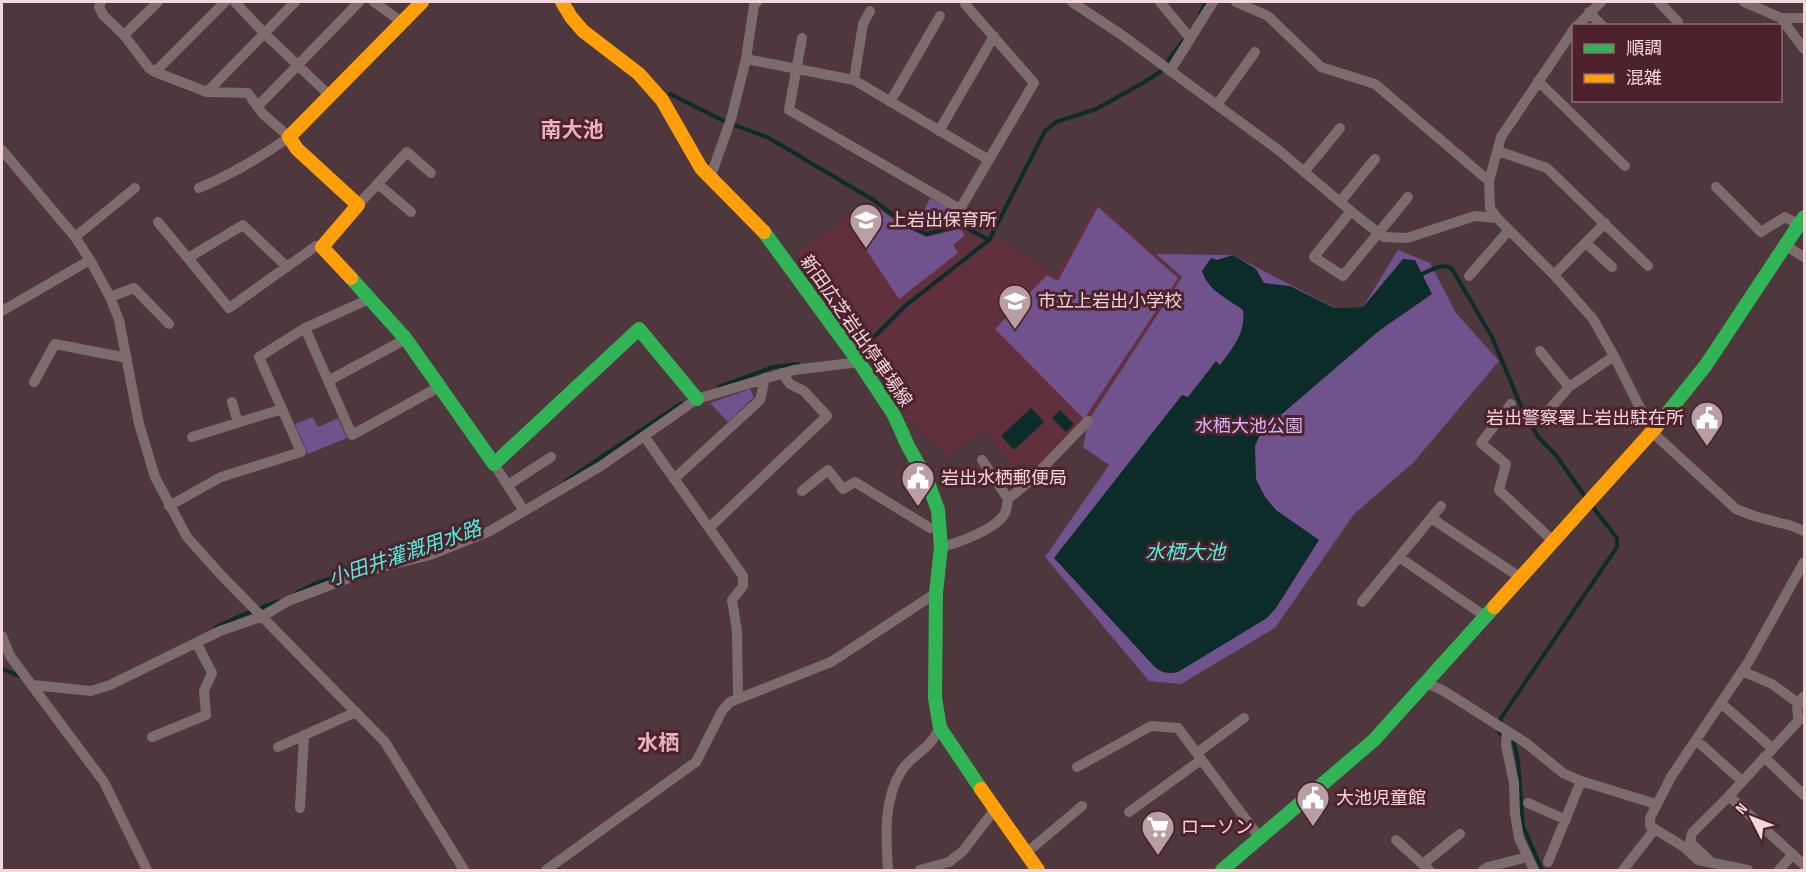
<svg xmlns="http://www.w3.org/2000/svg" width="1806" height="872" font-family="'Sofia Sans Condensed','Noto Sans JP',sans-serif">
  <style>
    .built { fill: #60313d }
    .green { fill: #70528c }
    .water { fill: #0b2c29 }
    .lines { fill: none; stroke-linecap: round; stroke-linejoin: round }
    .stream { stroke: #0b2c29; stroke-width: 4 }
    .street { stroke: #7d6b6e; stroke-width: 10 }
    .fast { stroke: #30b455; stroke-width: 14 }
    .slow { stroke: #ff9f0a; stroke-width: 14 }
    .labels { text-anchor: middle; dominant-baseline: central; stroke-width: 6; stroke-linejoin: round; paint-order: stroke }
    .poi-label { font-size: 18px; fill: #f3d7dc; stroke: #4d222d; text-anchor: start }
    .street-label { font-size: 18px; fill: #f3d7dc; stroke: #4d222d }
    .park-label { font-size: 18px; fill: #d5b3fe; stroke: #4d222d }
    .water-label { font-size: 20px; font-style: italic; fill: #4cf3e1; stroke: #4d222d }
    .quarter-label { font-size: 21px; font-weight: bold; fill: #e8b1bc; stroke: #4d222d }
  </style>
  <rect width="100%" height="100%" fill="#4e373d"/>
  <path class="built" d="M870,201L927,233L960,225L987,240L901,306L860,347L834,313L796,253Z
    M1096,202L1182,277L1088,421L1022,479L984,430L946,457L904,414L862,351L903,309L996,236L1056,275Z"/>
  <path class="green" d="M930,198L957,212L954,218L928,227L918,222Z
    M871,204L901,224L926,237L960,229L965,235L953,245L958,253L899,299L857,236L863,231L854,217Z
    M1098,207L1178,278L1084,419L995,329L1047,275L1058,281Z
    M1398,250L1430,263L1456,313L1499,361L1413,463L1354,514L1275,628L1181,684L1149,681L1045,557L1109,465L1083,447L1088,421L1182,277L1156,254L1233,255L1335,308L1363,307Z
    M750,389L754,397L728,422L710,403Z
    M313,417L318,427L338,418L347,438L308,454L295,424Z"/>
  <path class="water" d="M1233,255L1256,269L1264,283L1290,286L1334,308L1363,307L1403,259L1415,260L1432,294L1380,330L1261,432L1255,446L1256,479L1265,497L1276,510L1319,540L1276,608L1267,618L1178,672C1167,674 1161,673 1153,665L1054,558L1182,395L1188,397L1216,361L1220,365C1233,348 1246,332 1243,310C1227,298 1208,291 1202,271L1211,258L1217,260Z
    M1031,408L1044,422L1014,450L1001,436Z
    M1060,410L1074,424L1066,432L1052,418Z"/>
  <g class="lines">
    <path class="stream" d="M1200,14L1206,2
      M670,94L724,121L769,138L875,201L907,226L927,234L961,225L989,240
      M1422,274C1431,270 1443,262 1452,269L1492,337L1523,411L1539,438L1556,455L1586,498
      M862,349L904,307L989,240L1045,131L1056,122L1096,109L1143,83L1160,72L1183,41
      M719,387L773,367L798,364
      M566,481L682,403
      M395,558L451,541
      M296,593L314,584L342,575
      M216,627L240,616L278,601
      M2,669L22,677
      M1542,870L1523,826L1518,761L1514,742L1499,733L1501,718L1617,547V538L1592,506"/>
    <path class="street" d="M101,2L99,7L103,15L124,35
      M158,2L124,35L149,68L155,72L225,2
      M235,2L265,34L329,95
      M374,2L403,23
      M1072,2L1119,33L1277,149L1358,217L1384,237L1407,238L1475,216L1497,218
      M1160,2L1190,38
      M1236,2L1268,16L1321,67L1375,84L1489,181
      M1659,2L1678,22
      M1744,2L1781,18H1804
      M1589,12L1602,26
      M1781,18L1804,49
      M1577,26L1601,2
      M1574,29L1501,137L1489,181L1490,208L1497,218L1554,275L1593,319L1614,356L1652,432L1736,509L1754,516L1792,526L1804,531
      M802,38L789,110L960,209L1034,83L965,4
      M746,59L854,80L989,160
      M1170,71L1213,2
      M155,72L207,92L248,93L262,113L289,137C260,158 232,174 199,188
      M854,80L863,24L870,11
      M1538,81L1625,166
      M207,92L295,2
      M890,102L940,16
      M259,105L359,2
      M1217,105L1255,52
      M939,131L994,36
      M2,150L75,237L90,260L110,297L119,320L139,424L155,477L187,537L221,575L385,742L464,870
      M1498,151L1547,168L1648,266
      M1304,172L1340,128
      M710,178L731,119L746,59L754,5L757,2
      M378,184L411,212
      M1716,187L1761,232L1785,217L1799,225
      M1340,202L1375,159
      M358,205L407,152L431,173
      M1351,211L1314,257L1343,276L1408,197
      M158,222L229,308L316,246L322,247
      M75,237L135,188
      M1586,243L1612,267
      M1786,246L1804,257
      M188,258L243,225L287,267
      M1554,275L1605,223
      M1469,276L1509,230
      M110,297L134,288L169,324
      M369,299L305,328L352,435L439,387
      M2,311L90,260
      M1540,351L1569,387
      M328,381L406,339
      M34,382L55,344L127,358
      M232,402L238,423
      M1511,404L1481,443L1506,464L1499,490L1554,542
      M1548,411L1569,387L1614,356
      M644,436L743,576V586L732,600L737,631L738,698
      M192,437L282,409
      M982,460L1008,499
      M494,464L524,511
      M674,479L760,400L765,378
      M508,485L551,457
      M802,491L828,470L843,489L855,482L930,528H940
      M169,506L221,477L301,452L259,357L305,328
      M1431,518L1521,578
      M709,528L827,416L804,391L790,384L782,373
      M941,547C958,543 997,529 1005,513C1007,510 1007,502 1008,499L1031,480L1088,421
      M1399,557L1486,617
      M1362,602L1441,506
      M2,636L10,656L104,782L147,870
      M1742,671L1772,684L1798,703
      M1427,683L1444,691L1526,743L1563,773L1581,781L1656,804
      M33,685L91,691L110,685L220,631L263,616L288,601L370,570L430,555L490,531L601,466L697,399L794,370L859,362
      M1721,703L1773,749
      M1507,731L1506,745L1514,783L1515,814L1519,838L1534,870
      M152,737L206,715L204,691L212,673L197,644
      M1696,740L1742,781
      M278,747L356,712
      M1197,753L1244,718
      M1764,757L1804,795
      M1077,767L1151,726L1178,728L1259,837
      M1729,796L1804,865
      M1528,803L1566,820
      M300,808L304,735
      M1129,812L1201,760
      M1396,840L1429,870
      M1025,854L1082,806
      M1548,862L1581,781
      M1712,863L1690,842L1692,833L1729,796L1799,720C1796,709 1796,705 1804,696
      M1423,864L1460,834
      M546,870L696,762L722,711L730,702L831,662L936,593
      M888,870C886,837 883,799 902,770C909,760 918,754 926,747C932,742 936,735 940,728
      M920,870L949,862L963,851L996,808
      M1483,870L1488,867L1527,857
      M1623,870L1655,829
      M1748,870L1698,860L1684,847L1650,826V818L1671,777L1749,661L1804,562
      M1779,870L1793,854"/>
    <path class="fast" d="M764,232L859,362L894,415L908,446L927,480L938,510L941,547L936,593L935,698L940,728L981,789
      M351,278L406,339L494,464L639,329L697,399
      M1657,426L1706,365L1804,217
      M1222,870L1374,740L1494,607"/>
    <path class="slow" d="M562,2L571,17L583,31L639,74L662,100L701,168L764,232
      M351,278L322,247L358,205L297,149L289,137L422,2
      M1494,607L1657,426
      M981,789L1038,870"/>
  </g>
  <defs>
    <symbol id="school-pin" viewBox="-11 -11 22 30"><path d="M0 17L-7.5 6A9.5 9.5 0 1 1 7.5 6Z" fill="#b99fa4" stroke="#4d222d"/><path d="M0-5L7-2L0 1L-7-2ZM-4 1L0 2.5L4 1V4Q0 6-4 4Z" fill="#fff"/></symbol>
    <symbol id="civic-pin" viewBox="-11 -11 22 30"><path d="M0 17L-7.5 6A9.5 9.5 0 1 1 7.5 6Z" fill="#b99fa4" stroke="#4d222d"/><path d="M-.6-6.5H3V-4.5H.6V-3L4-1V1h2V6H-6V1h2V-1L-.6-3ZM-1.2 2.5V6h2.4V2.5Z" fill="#fff"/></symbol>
    <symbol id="supermarket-pin" viewBox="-11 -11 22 30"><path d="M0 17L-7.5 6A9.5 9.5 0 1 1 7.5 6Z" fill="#b99fa4" stroke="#4d222d"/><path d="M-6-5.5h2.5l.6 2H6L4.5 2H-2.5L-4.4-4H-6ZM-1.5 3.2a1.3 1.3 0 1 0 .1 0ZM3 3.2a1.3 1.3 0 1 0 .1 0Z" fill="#fff"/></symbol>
  </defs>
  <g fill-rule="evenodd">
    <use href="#school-pin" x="847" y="201" width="38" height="52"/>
    <use href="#school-pin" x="996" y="282" width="38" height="52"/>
    <use href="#civic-pin" x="1688" y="399" width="38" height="52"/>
    <use href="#civic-pin" x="899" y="459" width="38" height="52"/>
    <use href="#civic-pin" x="1294" y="779" width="38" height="52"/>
    <use href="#supermarket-pin" x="1139" y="808" width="38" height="52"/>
  </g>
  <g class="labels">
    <g class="poi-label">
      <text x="889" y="220">上岩出保育所</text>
      <text x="1038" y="301">市立上岩出小学校</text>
      <text x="1684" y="418" text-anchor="end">岩出警察署上岩出駐在所</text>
      <text x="941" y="478">岩出水栖郵便局</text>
      <text x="1336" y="798">大池児童館</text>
      <text x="1181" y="827">ローソン</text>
    </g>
    <g class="street-label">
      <text transform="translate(856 331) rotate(55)">新田広芝岩出停車場線</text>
    </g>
    <g class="park-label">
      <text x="1249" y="426">水栖大池公園</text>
    </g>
    <g class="water-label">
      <text x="1185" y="553">水栖大池</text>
      <text transform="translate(405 554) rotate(-19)">小田井灌漑用水路</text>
    </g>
    <g class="quarter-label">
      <text x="572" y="130">南大池</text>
      <text x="658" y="743">水栖</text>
    </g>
  </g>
  <rect width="1806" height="872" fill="none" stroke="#f3d7dc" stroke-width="6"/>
  <rect x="1572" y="24" width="210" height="78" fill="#4d222d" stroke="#8f6a73" stroke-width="1.5"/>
  <rect x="1584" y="44" width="30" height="9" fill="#30b455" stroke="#8f6a73" stroke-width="1.5"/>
  <text x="1626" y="54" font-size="18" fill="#f3d7dc">順調</text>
  <rect x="1584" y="74" width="30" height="9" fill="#ff9f0a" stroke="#8f6a73" stroke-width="1.5"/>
  <text x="1626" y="84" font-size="18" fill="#f3d7dc">混雑</text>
  <g transform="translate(1752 818) rotate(312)" stroke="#4d222d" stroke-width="4.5" paint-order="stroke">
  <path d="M0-4.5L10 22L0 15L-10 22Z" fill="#f3d7dc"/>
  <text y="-9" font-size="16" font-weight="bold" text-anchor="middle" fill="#f3d7dc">N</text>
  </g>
</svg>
